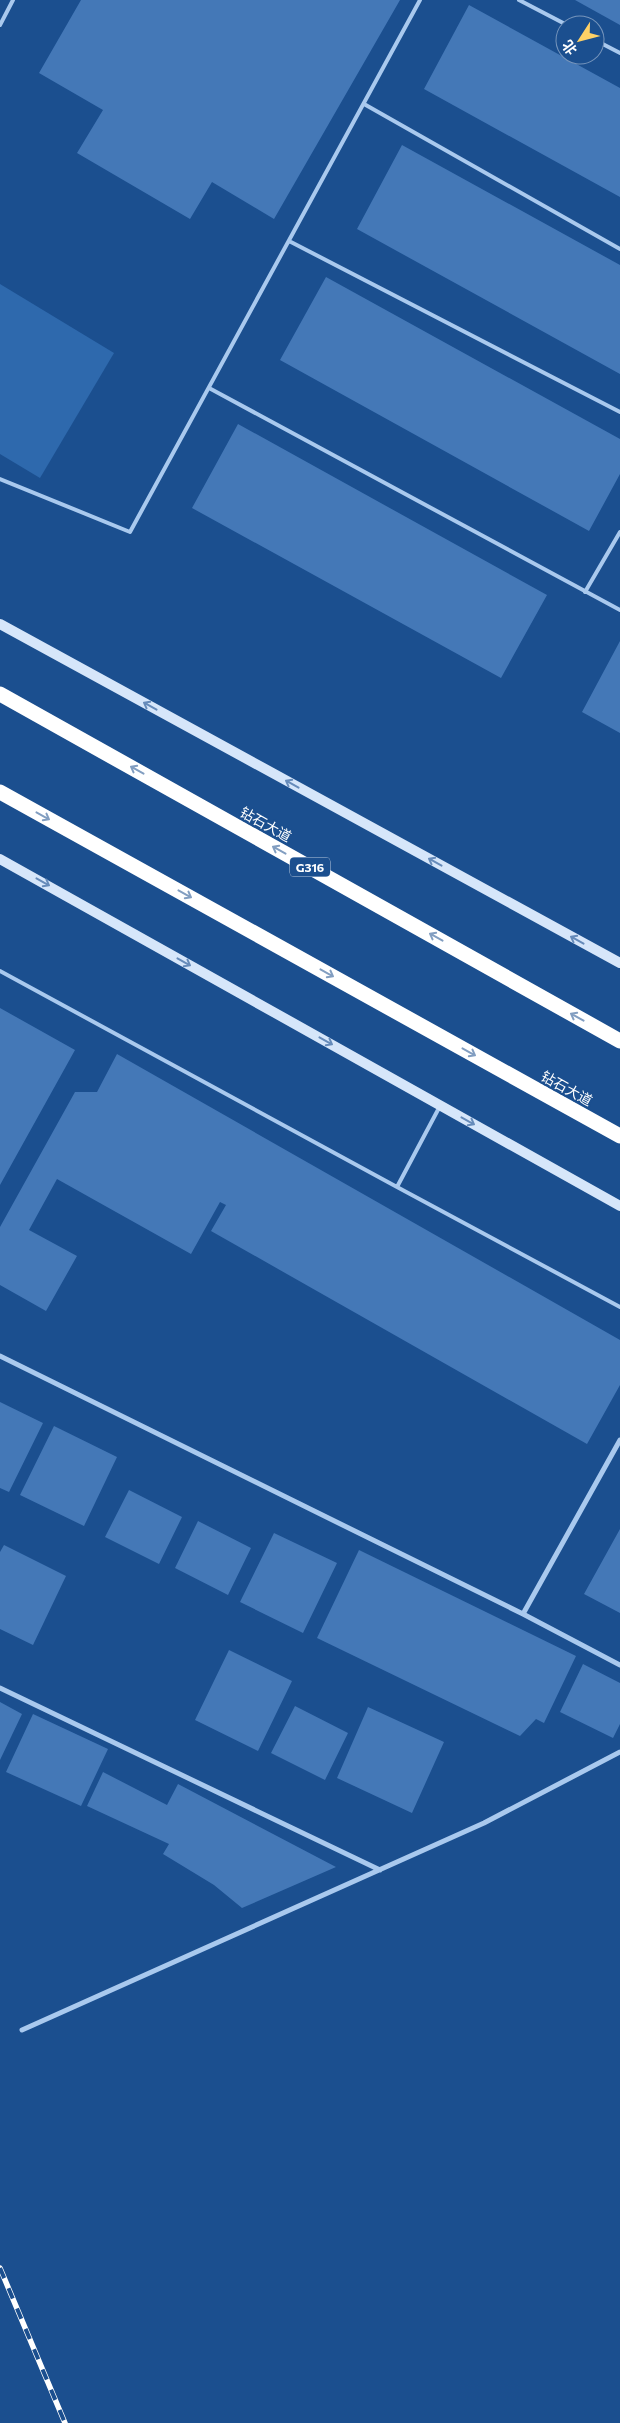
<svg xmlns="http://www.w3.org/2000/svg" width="620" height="2423" font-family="Commissioner,'Noto Sans SC',sans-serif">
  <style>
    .green { fill: #2e69ad }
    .building { fill: #4478b7 }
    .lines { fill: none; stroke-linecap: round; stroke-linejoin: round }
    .lane { stroke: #a9c9ee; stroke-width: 4 }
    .street { stroke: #a9c9ee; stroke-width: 5 }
    .secondary { stroke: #d6e6fa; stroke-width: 10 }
    .highway { stroke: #fff; stroke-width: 15 }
    .rail-casing { stroke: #fff; stroke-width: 5.5 }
    .rail { stroke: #1b4f8f; stroke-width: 4; stroke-dasharray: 11; stroke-linecap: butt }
    .oneway { stroke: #668bba }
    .oneway2 { stroke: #829ec1 }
    .labels { text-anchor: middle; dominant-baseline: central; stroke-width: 4; stroke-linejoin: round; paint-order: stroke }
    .shield { fill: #1b4f8f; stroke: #bbcadd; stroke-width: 1 }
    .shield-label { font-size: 12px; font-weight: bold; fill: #fff }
    .street-label { font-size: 14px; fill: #fff; stroke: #1b4f8f }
  </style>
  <rect width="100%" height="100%" fill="#1b4f8f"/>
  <path class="green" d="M0,284L114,353L40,478L0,454Z"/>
  <path class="building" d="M81,0H400L274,219L212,182L190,219L77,153L103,110L39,73Z
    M575,0H620V25Z
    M469,5L620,88V197L424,89Z
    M402,145L620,265V374L357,229Z
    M326,277L620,439V474L589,531L280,360Z
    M238,424L547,595L501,678L192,508Z
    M620,641V733L582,712Z
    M0,1008L75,1050L0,1185Z
    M117,1054L620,1340V1385L587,1444L211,1231L226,1205L220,1202L191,1254L57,1179L29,1230L77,1256L46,1311L0,1285V1227L75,1092H97Z
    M0,1402L43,1423L9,1492L0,1488Z
    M54,1426L117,1457L84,1526L20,1495Z
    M129,1490L182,1517L159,1564L105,1537Z
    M198,1521L251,1548L228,1595L175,1568Z
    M620,1529V1613L584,1594Z
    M274,1533L337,1563L303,1633L240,1602Z
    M4,1545L66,1576L33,1645L0,1629V1552Z
    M359,1550L576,1656L544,1723L536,1719L520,1736L317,1638Z
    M229,1650L292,1681L258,1751L195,1720Z
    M583,1664L620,1683V1724L613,1738L560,1712Z
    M0,1702L22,1714L0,1760Z
    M295,1706L348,1733L325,1780L271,1753Z
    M368,1707L444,1742L412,1813L337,1778Z
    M33,1714L108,1749L81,1806L6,1772Z
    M103,1772L167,1805L178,1784L336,1867L242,1908L214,1885L163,1854L169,1844L87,1806Z"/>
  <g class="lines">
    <path class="lane" d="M519,0L567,25
      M0,25L13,0
      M595,40L620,53
      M364,104L620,249
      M289,241L620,412
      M209,388L620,610
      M0,479L130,532L420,0
      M585,592L620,532
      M0,971L397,1187L440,1106
      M397,1187L620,1307"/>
    <path class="street" d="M0,1356L523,1614L620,1440
      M523,1614L620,1665
      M0,1688L380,1870
      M22,2030L484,1823L620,1752"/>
    <path class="secondary" d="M0,624L620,963
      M0,859L620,1206"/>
    <path class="highway" d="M0,694L620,1041
      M0,792L620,1136"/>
    <defs>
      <path id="rail" d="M0,2268L65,2423"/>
    </defs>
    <use href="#rail" class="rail-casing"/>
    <use href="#rail" class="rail"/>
  </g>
  <defs><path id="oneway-shaft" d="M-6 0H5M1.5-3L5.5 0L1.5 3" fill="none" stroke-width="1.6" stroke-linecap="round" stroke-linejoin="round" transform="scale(1.25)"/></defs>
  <g class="oneway">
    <use href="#oneway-shaft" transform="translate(150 706) rotate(-151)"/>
    <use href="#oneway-shaft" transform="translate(292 784) rotate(-151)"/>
    <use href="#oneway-shaft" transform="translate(435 862) rotate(-151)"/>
    <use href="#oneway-shaft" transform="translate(43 882) rotate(29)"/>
    <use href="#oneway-shaft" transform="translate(577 940) rotate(-151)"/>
    <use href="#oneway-shaft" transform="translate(184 962) rotate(29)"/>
    <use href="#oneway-shaft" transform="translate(326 1041) rotate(29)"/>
    <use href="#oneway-shaft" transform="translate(468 1121) rotate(29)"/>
  </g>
  <g class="oneway2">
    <use href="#oneway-shaft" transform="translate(137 770) rotate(-151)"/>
    <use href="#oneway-shaft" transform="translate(43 816) rotate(29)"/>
    <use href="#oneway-shaft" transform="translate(279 850) rotate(-151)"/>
    <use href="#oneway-shaft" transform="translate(185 894) rotate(29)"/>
    <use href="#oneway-shaft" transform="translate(436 937) rotate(-151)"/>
    <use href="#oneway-shaft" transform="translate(327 973) rotate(29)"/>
    <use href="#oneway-shaft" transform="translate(577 1017) rotate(-151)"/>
    <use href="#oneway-shaft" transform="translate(469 1052) rotate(29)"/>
  </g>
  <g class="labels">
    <rect class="shield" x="290" y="857.5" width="40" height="19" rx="4"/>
    <g class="shield-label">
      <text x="310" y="867">G316</text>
    </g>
    <g class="street-label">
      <text transform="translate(266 824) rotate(29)">钻石大道</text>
      <text transform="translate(567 1088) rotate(29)">钻石大道</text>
    </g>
  </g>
  <g transform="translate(580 40) rotate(234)"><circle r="24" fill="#1b4f8f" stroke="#7695bc"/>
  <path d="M0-4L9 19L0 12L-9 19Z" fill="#ffd166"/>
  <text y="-8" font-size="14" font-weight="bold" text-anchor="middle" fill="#ffffff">北</text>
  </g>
</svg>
